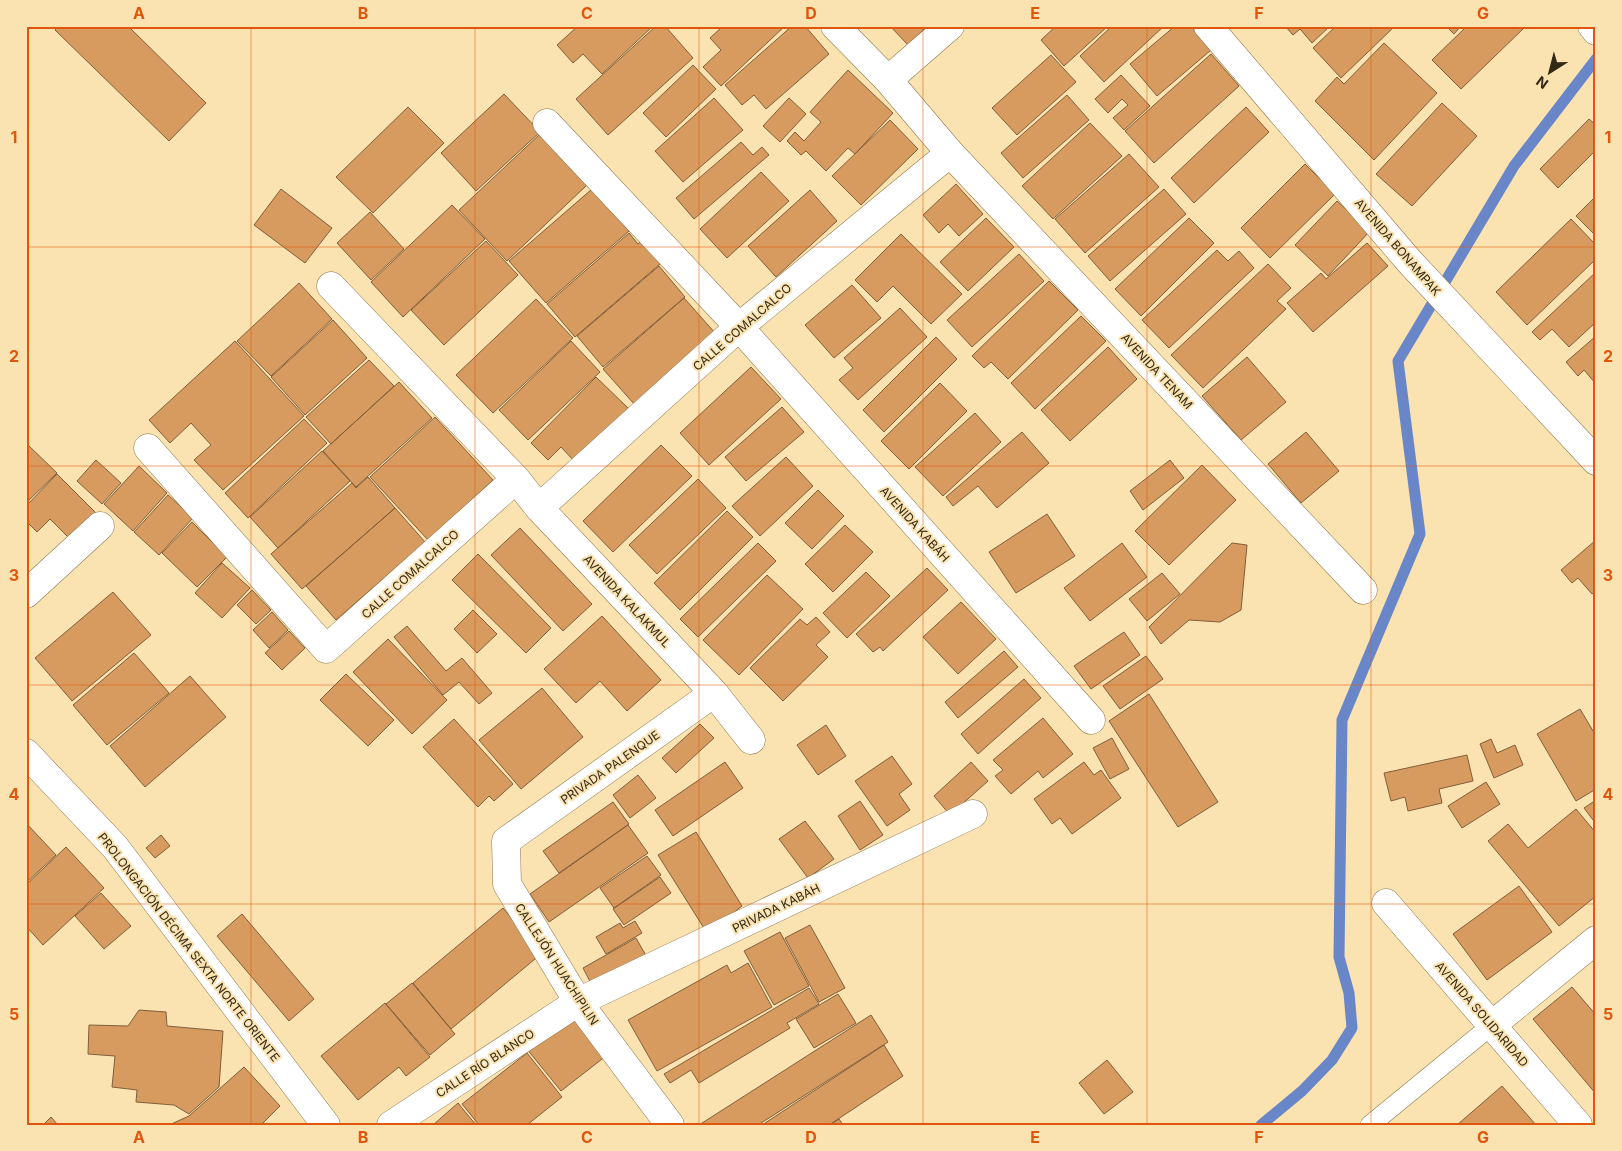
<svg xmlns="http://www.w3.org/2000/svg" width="1622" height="1151" font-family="Inter,sans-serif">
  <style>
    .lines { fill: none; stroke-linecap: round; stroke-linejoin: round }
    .stream { stroke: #6987c8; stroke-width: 11 }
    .building { fill: #d79b5f; stroke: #815e3b }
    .service-casing { stroke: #8e784b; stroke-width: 20 }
    .minor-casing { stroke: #8e784b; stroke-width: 29 }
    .service { stroke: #fff; stroke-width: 19 }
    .minor { stroke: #fff; stroke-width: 28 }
    .grid { fill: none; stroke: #df570c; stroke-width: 1; stroke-opacity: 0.55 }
    .labels { text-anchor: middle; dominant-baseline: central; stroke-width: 4; stroke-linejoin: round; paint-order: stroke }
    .street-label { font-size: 12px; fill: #322916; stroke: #fae2b1 }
    .neatline { fill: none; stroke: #df570c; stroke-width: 2 }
    .grid-label { font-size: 16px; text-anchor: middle; font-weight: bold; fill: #df570c }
  </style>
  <rect width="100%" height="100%" fill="#fae2b1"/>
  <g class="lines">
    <path class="stream" d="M1261,1125L1302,1091L1332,1060L1352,1028L1349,993L1339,957L1342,720L1420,534L1398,361L1514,166L1596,59"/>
  </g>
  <path class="building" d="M59,26H128L206,103L169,141L55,30Z
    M578,26H653L602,74L583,54L573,63L557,45Z
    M656,26H665L693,58L608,135L576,99Z
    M723,26H785L721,86L703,67L721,50L710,38Z
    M792,26H805L829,54L766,109L754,95L742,105L725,85Z
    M890,26H927L908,45Z
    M1056,26H1108L1064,66L1041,40Z
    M1112,26H1164L1104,82L1080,56Z
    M1175,26H1191L1211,50L1157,96L1130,64Z
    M1285,26H1330L1312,43L1300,29L1293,35Z
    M1336,26H1395L1341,78L1313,48Z
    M1446,26H1461L1454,34Z
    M1467,26H1526L1461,89L1432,60Z
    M1384,43L1437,93L1374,160L1315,101L1337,77L1344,84Z
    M1211,54L1239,86L1154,163L1125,131Z
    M1051,55L1076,82L1017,135L992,108Z
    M693,65L716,89L666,137L643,113Z
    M848,70L893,113L855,154L848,148L826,171L806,151L801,155L787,141L795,132L804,141L821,122L810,112Z
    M1121,75L1150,106L1124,130L1113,118L1128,105L1122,99L1108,113L1095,99Z
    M504,94L540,132L476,191L441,153Z
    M1067,95L1089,120L1023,178L1001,153Z
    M714,98L743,130L683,182L655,151Z
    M789,98L806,114L780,142L763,126Z
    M1442,103L1477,136L1412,206L1376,174Z
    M408,107L444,143L373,213L336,177Z
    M1246,107L1269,132L1194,203L1171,178Z
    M1589,119L1596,125V150L1558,188L1540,169Z
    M890,120L918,149L861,205L832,176Z
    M1090,123L1122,156L1053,219L1022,186Z
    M540,134L587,185L507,261L459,210Z
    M741,142L753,155L762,147L769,155L694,219L676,198Z
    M1129,154L1159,187L1085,253L1055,219Z
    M1305,164L1335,194L1270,258L1241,228Z
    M761,172L789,201L727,258L700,229Z
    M956,184L983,214L959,236L948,224L939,233L923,215Z
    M281,189L332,228L305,263L254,225Z
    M592,189L629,231L546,303L509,261Z
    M1164,189L1186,214L1110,281L1088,256Z
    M810,190L837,221L776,277L748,246Z
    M1596,196V236L1576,216Z
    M1337,201L1370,231L1328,276L1295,245Z
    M452,205L485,239L403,317L371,282Z
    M370,212L404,249L371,280L337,243Z
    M986,218L1014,247L968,291L940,262Z
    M1189,218L1214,243L1141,316L1115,289Z
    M1571,219L1596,245V259L1527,325L1496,292Z
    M629,233L638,244L647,236L667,258L575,337L547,304Z
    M901,234L962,294L931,324L893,286L877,302L855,280Z
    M486,241L518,275L444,345L411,310Z
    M1367,243L1388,266L1313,332L1287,303L1321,273L1326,279Z
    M1217,250L1228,261L1239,251L1254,268L1169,348L1142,320Z
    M1019,254L1044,281L972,347L947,320Z
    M1268,264L1291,288L1277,301L1286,309L1203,388L1171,355Z
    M659,266L685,297L603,367L577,336Z
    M1596,272V322L1569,347L1552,329L1540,340L1532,332Z
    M1049,281L1078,310L1008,379L991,362L984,368L972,356Z
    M299,283L332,319L271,376L237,341Z
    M852,285L881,318L834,358L805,325Z
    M684,298L716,334L635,405L603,369Z
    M536,299L573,338L493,413L456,375Z
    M900,308L927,337L858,400L839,380L853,368L844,358Z
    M1081,316L1106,341L1035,409L1011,383Z
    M333,320L367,358L305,415L271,377Z
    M1596,336V384L1584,370L1578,376L1566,362Z
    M936,337L957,359L884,432L863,410Z
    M235,341L304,416L223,490L194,460L211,445L191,423L170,443L149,420Z
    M571,341L600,372L528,440L499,410Z
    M1108,347L1137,379L1070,441L1041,410Z
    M1247,357L1286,402L1241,440L1202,396Z
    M369,360L394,386L331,444L306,417Z
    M751,367L781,399L709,465L680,433Z
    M596,377L629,409L576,463L561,447L548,460L531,443Z
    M399,382L432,418L356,487L323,451Z
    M940,383L967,411L909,469L881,441Z
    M782,407L804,432L746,481L725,457Z
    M975,413L1001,442L943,496L915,467Z
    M435,417L493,480L428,540L370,477Z
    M304,419L327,443L248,518L225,493Z
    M1022,432L1049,463L997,508L978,486L953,506L946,497Z
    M1306,432L1339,471L1301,503L1268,464Z
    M26,443L57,473L26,503Z
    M661,445L692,476L613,552L583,521Z
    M322,451L350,481L278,548L250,517Z
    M786,457L813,486L760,536L732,506Z
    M96,460L121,483L102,504L77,481Z
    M1170,460L1184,478L1143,510L1130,491Z
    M1202,465L1236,500L1169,565L1135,531Z
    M139,466L167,493L133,531L104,504Z
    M57,474L97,514L71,540L50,519L37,532L26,521V506Z
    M368,477L395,508L302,589L271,554L352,483L356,488Z
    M698,479L726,508L657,574L629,545Z
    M818,490L844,516L812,549L785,523Z
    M168,495L193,518L159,555L134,532Z
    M395,508L425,542L336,620L306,586Z
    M727,511L753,537L680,610L654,583Z
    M1047,514L1075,556L1016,593L989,552Z
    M192,522L227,557L197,587L162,553Z
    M845,525L873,552L833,592L805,564Z
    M520,528L592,604L563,631L491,555Z
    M1596,540V591L1592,594L1578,578L1572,583L1561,570Z
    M758,543L776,561L698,637L680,619Z
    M1122,543L1147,577L1090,621L1064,588Z
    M1232,543L1247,545L1241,610L1220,622L1189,620L1161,644L1149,627Z
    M478,554L551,628L526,653L452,580Z
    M222,563L250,588L222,618L195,593Z
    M927,568L948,590L883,651L880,647L873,652L856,634Z
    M866,572L890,596L847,638L823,613Z
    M1162,573L1180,594L1147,621L1129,599Z
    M767,575L803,609L739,675L703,640Z
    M252,590L271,610L256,624L237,605Z
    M113,592L151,635L72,701L35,658Z
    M961,602L996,639L958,674L923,637Z
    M473,610L497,634L477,653L454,629Z
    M272,612L288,630L269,648L253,630Z
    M602,616L661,680L627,711L600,681L576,703L544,669Z
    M816,617L830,632L816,645L828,657L783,701L750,668L800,619L807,625Z
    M407,626L446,671L462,658L492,693L479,704L459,682L443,695L394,637Z
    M289,631L305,648L282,670L265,653Z
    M1124,632L1140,655L1091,689L1074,666Z
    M388,639L447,700L412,734L353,672Z
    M1004,651L1018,667L958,718L945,702Z
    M134,653L169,693L107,745L73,705Z
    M1146,656L1163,679L1120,709L1103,686Z
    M346,674L394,720L368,746L320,700Z
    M190,676L226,717L145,787L110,746Z
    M1024,679L1041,698L978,754L961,734Z
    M542,688L583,737L521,789L479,740Z
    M1149,694L1218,802L1178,827L1109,721Z
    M1580,709L1596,736V789L1576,801L1537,734Z
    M1043,718L1073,754L1043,778L1038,771L1011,794L995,776L1003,770L993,760Z
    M454,719L513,784L494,801L489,796L478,807L423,747Z
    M700,724L714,738L676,773L662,758Z
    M826,725L846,756L818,775L797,745Z
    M1112,738L1129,769L1110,779L1093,748Z
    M1491,739L1497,753L1515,745L1523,765L1494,778L1480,744Z
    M1467,755L1473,781L1439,789L1442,803L1408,811L1405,797L1391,801L1384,773Z
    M892,756L912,784L899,794L910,810L887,826L855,781Z
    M725,762L743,788L673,836L655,810Z
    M971,762L988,781L950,815L934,796Z
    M1084,762L1094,775L1101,770L1121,798L1072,834L1060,818L1052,824L1034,799Z
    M638,775L656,798L630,818L613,795Z
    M1486,782L1500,804L1462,828L1448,806Z
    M1596,800V824L1584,808Z
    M860,801L883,835L860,850L838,816Z
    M613,802L629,824L559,873L543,851Z
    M1576,809L1596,833V896L1559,926L1488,841L1508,824L1528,848Z
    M805,821L834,859L808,878L779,839Z
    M26,823L56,855L26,883Z
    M628,825L648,853L549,922L530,894Z
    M696,832L742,906L707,933L658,855Z
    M161,835L170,846L155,858L146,848Z
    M66,847L104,888L43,945L26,926V885Z
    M647,856L661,875L614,908L600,888Z
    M660,877L671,893L624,925L613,909Z
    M1519,886L1552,932L1487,980L1453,934Z
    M101,893L131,926L104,949L75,916Z
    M503,908L541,954L451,1029L413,983Z
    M242,914L314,999L289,1021L217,936Z
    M635,921L642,933L606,954L596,937L620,923L623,928Z
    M810,925L845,988L819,1002L785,938Z
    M780,932L809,986L774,1005L744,951Z
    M636,938L649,961L595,991L583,968Z
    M748,963L772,1007L657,1071L628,1020L727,965L731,973Z
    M412,983L455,1034L430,1055L386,1004Z
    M1572,987L1596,1015V1094L1533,1019Z
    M809,988L819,1004L787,1023L790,1028L699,1083L691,1070L670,1083L664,1074Z
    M838,994L856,1023L814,1048L796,1019Z
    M385,1003L430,1057L406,1076L399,1067L358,1100L321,1056Z
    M577,1008L611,1052L561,1091L526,1048Z
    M139,1010L166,1012L167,1026L223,1031L219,1087L189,1114L174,1105L136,1102L137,1090L112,1087L115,1056L88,1054L89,1025L128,1026Z
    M871,1015L888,1042L758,1125H699Z
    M884,1045L903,1076L829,1125H762Z
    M527,1053L562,1097L527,1125H479L462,1104Z
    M1107,1060L1133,1092L1104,1114L1079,1083Z
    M244,1067L280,1106L261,1125H169L189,1116Z
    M1502,1086L1536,1125H1457Z
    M458,1103L476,1125H433Z
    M51,1117L58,1125H43Z
    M839,1119L843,1125H830Z"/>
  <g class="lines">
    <defs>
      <path id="service" d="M1370,1125L1492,1025"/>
      <path id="minor" d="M835,26L888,80L950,153L1363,590
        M1208,26L1409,261L1596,461
        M1592,26L1596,31
        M888,80L950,26
        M547,123L739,327L1091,720
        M331,286L516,479L539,508L714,693L751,740
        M148,448L326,649L516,479
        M539,508L739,327L950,153
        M26,594L100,526
        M26,753L115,847L326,1125
        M1386,903L1578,1125
        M1492,1025L1596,940
        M391,1125L578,1002L973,814
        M670,1125L578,1002L507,884L506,841L714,693"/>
    </defs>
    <use href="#service" class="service-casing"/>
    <use href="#minor" class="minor-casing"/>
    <use href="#service" class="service"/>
    <use href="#minor" class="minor"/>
  </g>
  <path class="grid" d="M251,26V1125M475,26V1125M699,26V1125M923,26V1125M1147,26V1125M1371,26V1125M26,247H1596M26,466H1596M26,685H1596M26,904H1596"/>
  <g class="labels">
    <g class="street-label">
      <text transform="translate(1398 247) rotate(49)">AVENIDA BONAMPAK</text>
      <text transform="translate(742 327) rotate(-41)">CALLE COMALCALCO</text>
      <text transform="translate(1157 371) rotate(47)">AVENIDA TENAM</text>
      <text transform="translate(915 524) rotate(48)">AVENIDA KABÁH</text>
      <text transform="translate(410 574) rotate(-42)">CALLE COMALCALCO</text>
      <text transform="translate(627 601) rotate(47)">AVENIDA KALAKMUL</text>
      <text transform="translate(610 767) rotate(-35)">PRIVADA PALENQUE</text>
      <text transform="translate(776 908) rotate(-26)">PRIVADA KABÁH</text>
      <text transform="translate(189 947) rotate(52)">PROLONGACIÓN DÉCIMA SEXTA NORTE ORIENTE</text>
      <text transform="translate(557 964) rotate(57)">CALLEJÓN HUACHIPILIN</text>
      <text transform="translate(1482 1014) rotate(49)">AVENIDA SOLIDARIDAD</text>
      <text transform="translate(485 1063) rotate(-33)">CALLE RÍO BLANCO</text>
    </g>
  </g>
  <rect width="1622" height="1151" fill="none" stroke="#fae2b1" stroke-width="55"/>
  <g transform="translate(1550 72) rotate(216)" stroke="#fae2b1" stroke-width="4" paint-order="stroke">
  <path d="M0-4L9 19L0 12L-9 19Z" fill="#322916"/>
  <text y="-8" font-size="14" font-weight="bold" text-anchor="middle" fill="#322916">N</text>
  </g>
  <rect x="28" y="28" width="1566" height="1096" class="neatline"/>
  <g class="grid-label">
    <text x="139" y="19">A</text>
    <text x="363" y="19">B</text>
    <text x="587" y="19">C</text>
    <text x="811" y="19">D</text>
    <text x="1035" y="19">E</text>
    <text x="1259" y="19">F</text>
    <text x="1483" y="19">G</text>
    <text x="14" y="143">1</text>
    <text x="1608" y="143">1</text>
    <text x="14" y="362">2</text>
    <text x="1608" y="362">2</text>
    <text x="14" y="581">3</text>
    <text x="1608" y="581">3</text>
    <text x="14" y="800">4</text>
    <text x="1608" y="800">4</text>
    <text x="14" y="1020">5</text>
    <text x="1608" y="1020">5</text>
    <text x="139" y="1143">A</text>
    <text x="363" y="1143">B</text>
    <text x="587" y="1143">C</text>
    <text x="811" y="1143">D</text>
    <text x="1035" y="1143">E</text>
    <text x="1259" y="1143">F</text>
    <text x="1483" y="1143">G</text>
  </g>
</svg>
